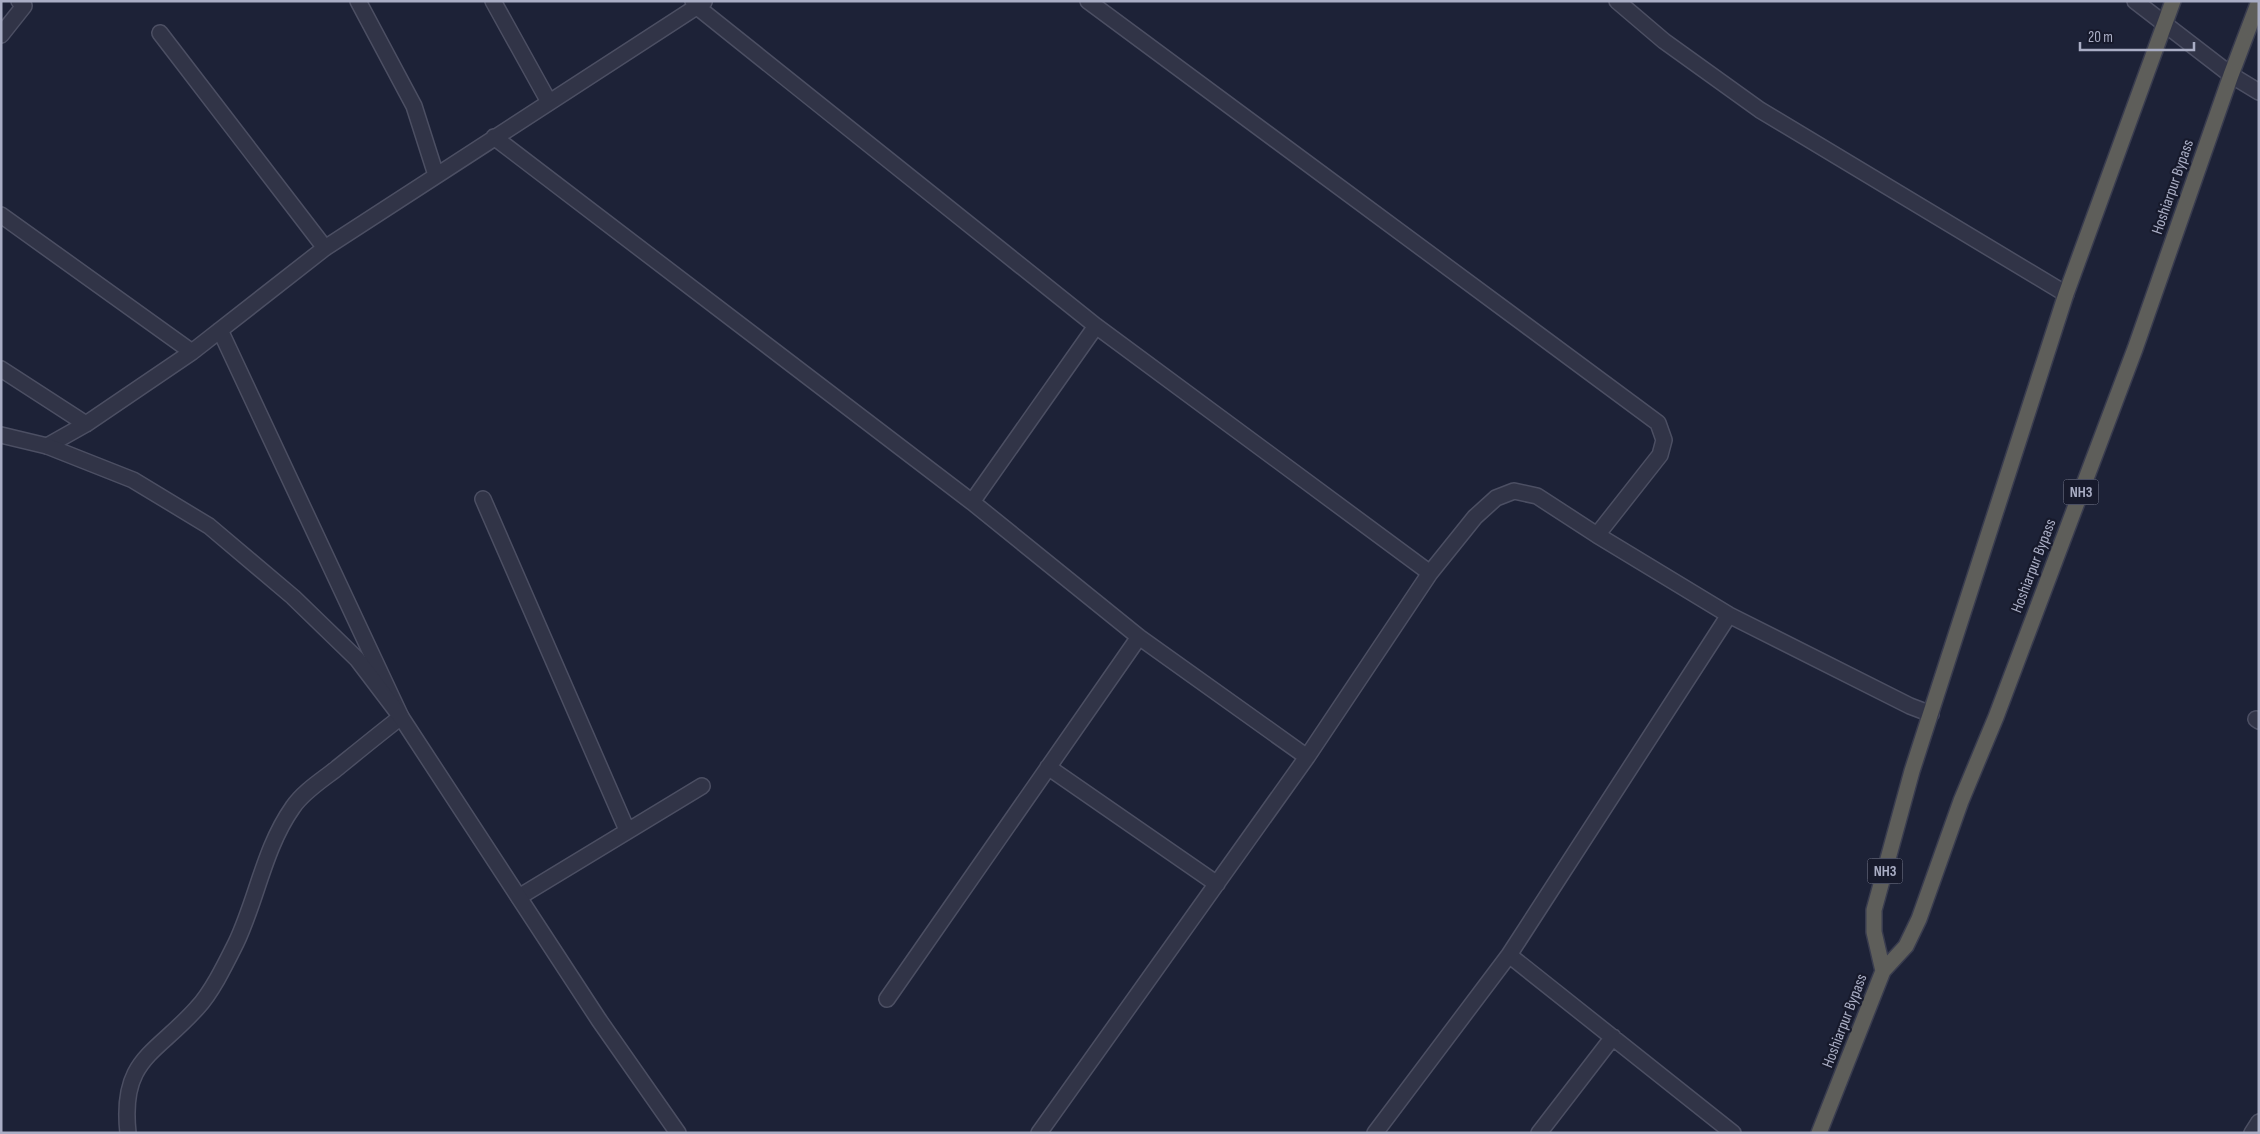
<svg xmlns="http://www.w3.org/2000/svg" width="2260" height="1134" font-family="'Sofia Sans Condensed',sans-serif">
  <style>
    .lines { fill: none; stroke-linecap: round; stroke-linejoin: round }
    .minor-casing { stroke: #4c4f63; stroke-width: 18 }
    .tertiary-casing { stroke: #4c4f63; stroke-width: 18 }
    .trunk-casing { stroke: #393c4f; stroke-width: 18 }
    .minor { stroke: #313447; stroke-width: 15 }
    .tertiary { stroke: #313447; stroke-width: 15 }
    .trunk { stroke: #5e5e5a; stroke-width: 15 }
    .labels { text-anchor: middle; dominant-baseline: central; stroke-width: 4.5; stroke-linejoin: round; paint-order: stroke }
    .shield { fill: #171a2c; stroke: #7e8297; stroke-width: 1 }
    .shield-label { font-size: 15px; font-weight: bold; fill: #aaaec5 }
    .street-label { font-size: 16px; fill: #aaaec5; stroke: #171a2c }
  </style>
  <rect width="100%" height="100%" fill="#1d2237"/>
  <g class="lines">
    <defs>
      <path id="minor" d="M358,1L414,106L436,175
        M493,1L549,102
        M693,1L696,6L1096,326L1430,573
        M1088,1L1658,423L1664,440L1660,455L1597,535
        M1617,1L1664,41L1760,110L2066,294
        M2135,1L2231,75L2259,92
        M160,33L325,248
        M1,35L24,6L19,1
        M494,137L972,502L1139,637L1307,757
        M1,215L192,352
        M1,369L86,424
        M47,446L86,424L192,352L325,248L704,2
        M483,499L627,830
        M972,502L1096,326
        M2256,719L2259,721
        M1048,767L1217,884
        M519,897L702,786
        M1509,955L1733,1133
        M887,999L1139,637
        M128,1133C120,1059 155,1055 197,1008C212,992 226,963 236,943C257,899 264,848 293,807C303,792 322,780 336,769C357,752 379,734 401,717L220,330
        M1039,1133L1307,757L1430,573L1475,517L1496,498L1514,491L1537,496L1597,535L1729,615L1910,706L1931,714
        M1375,1133L1509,955L1729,615
        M1539,1133L1613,1037
        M2252,1133L2259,1122"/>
      <path id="tertiary" d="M1,435L47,446L133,480L209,526L293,597L357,659L401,717L599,1020L678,1133"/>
      <path id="trunk" d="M1883,971L1874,932V910L1912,771L2066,294L2173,1
        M1819,1133L1883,971L1906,946L1919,919L1961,801L1996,717L2135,349L2231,75L2259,1"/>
    </defs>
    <use href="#minor" class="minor-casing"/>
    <use href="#tertiary" class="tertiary-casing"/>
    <use href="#trunk" class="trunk-casing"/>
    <use href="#minor" class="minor"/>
    <use href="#tertiary" class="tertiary"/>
    <use href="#trunk" class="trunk"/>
  </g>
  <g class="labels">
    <g class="shield">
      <rect x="2063.5" y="479.5" width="35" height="25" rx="4"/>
      <rect x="1867.5" y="858.5" width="35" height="25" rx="4"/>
    </g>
    <g class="shield-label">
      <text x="2081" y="492">NH3</text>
      <text x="1885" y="871">NH3</text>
    </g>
    <g class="street-label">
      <text transform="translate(2173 187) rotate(-71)">Hoshiarpur Bypass</text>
      <text transform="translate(2034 566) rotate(-69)">Hoshiarpur Bypass</text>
      <text transform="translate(1845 1021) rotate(-69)">Hoshiarpur Bypass</text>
    </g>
  </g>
  <rect width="2260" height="1134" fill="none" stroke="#aaaec5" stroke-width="5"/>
  <path d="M2080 42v8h114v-8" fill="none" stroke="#aaaec5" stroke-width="2.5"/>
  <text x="2088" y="42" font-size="15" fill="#aaaec5" stroke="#171a2c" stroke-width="4" paint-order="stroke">20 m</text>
</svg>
